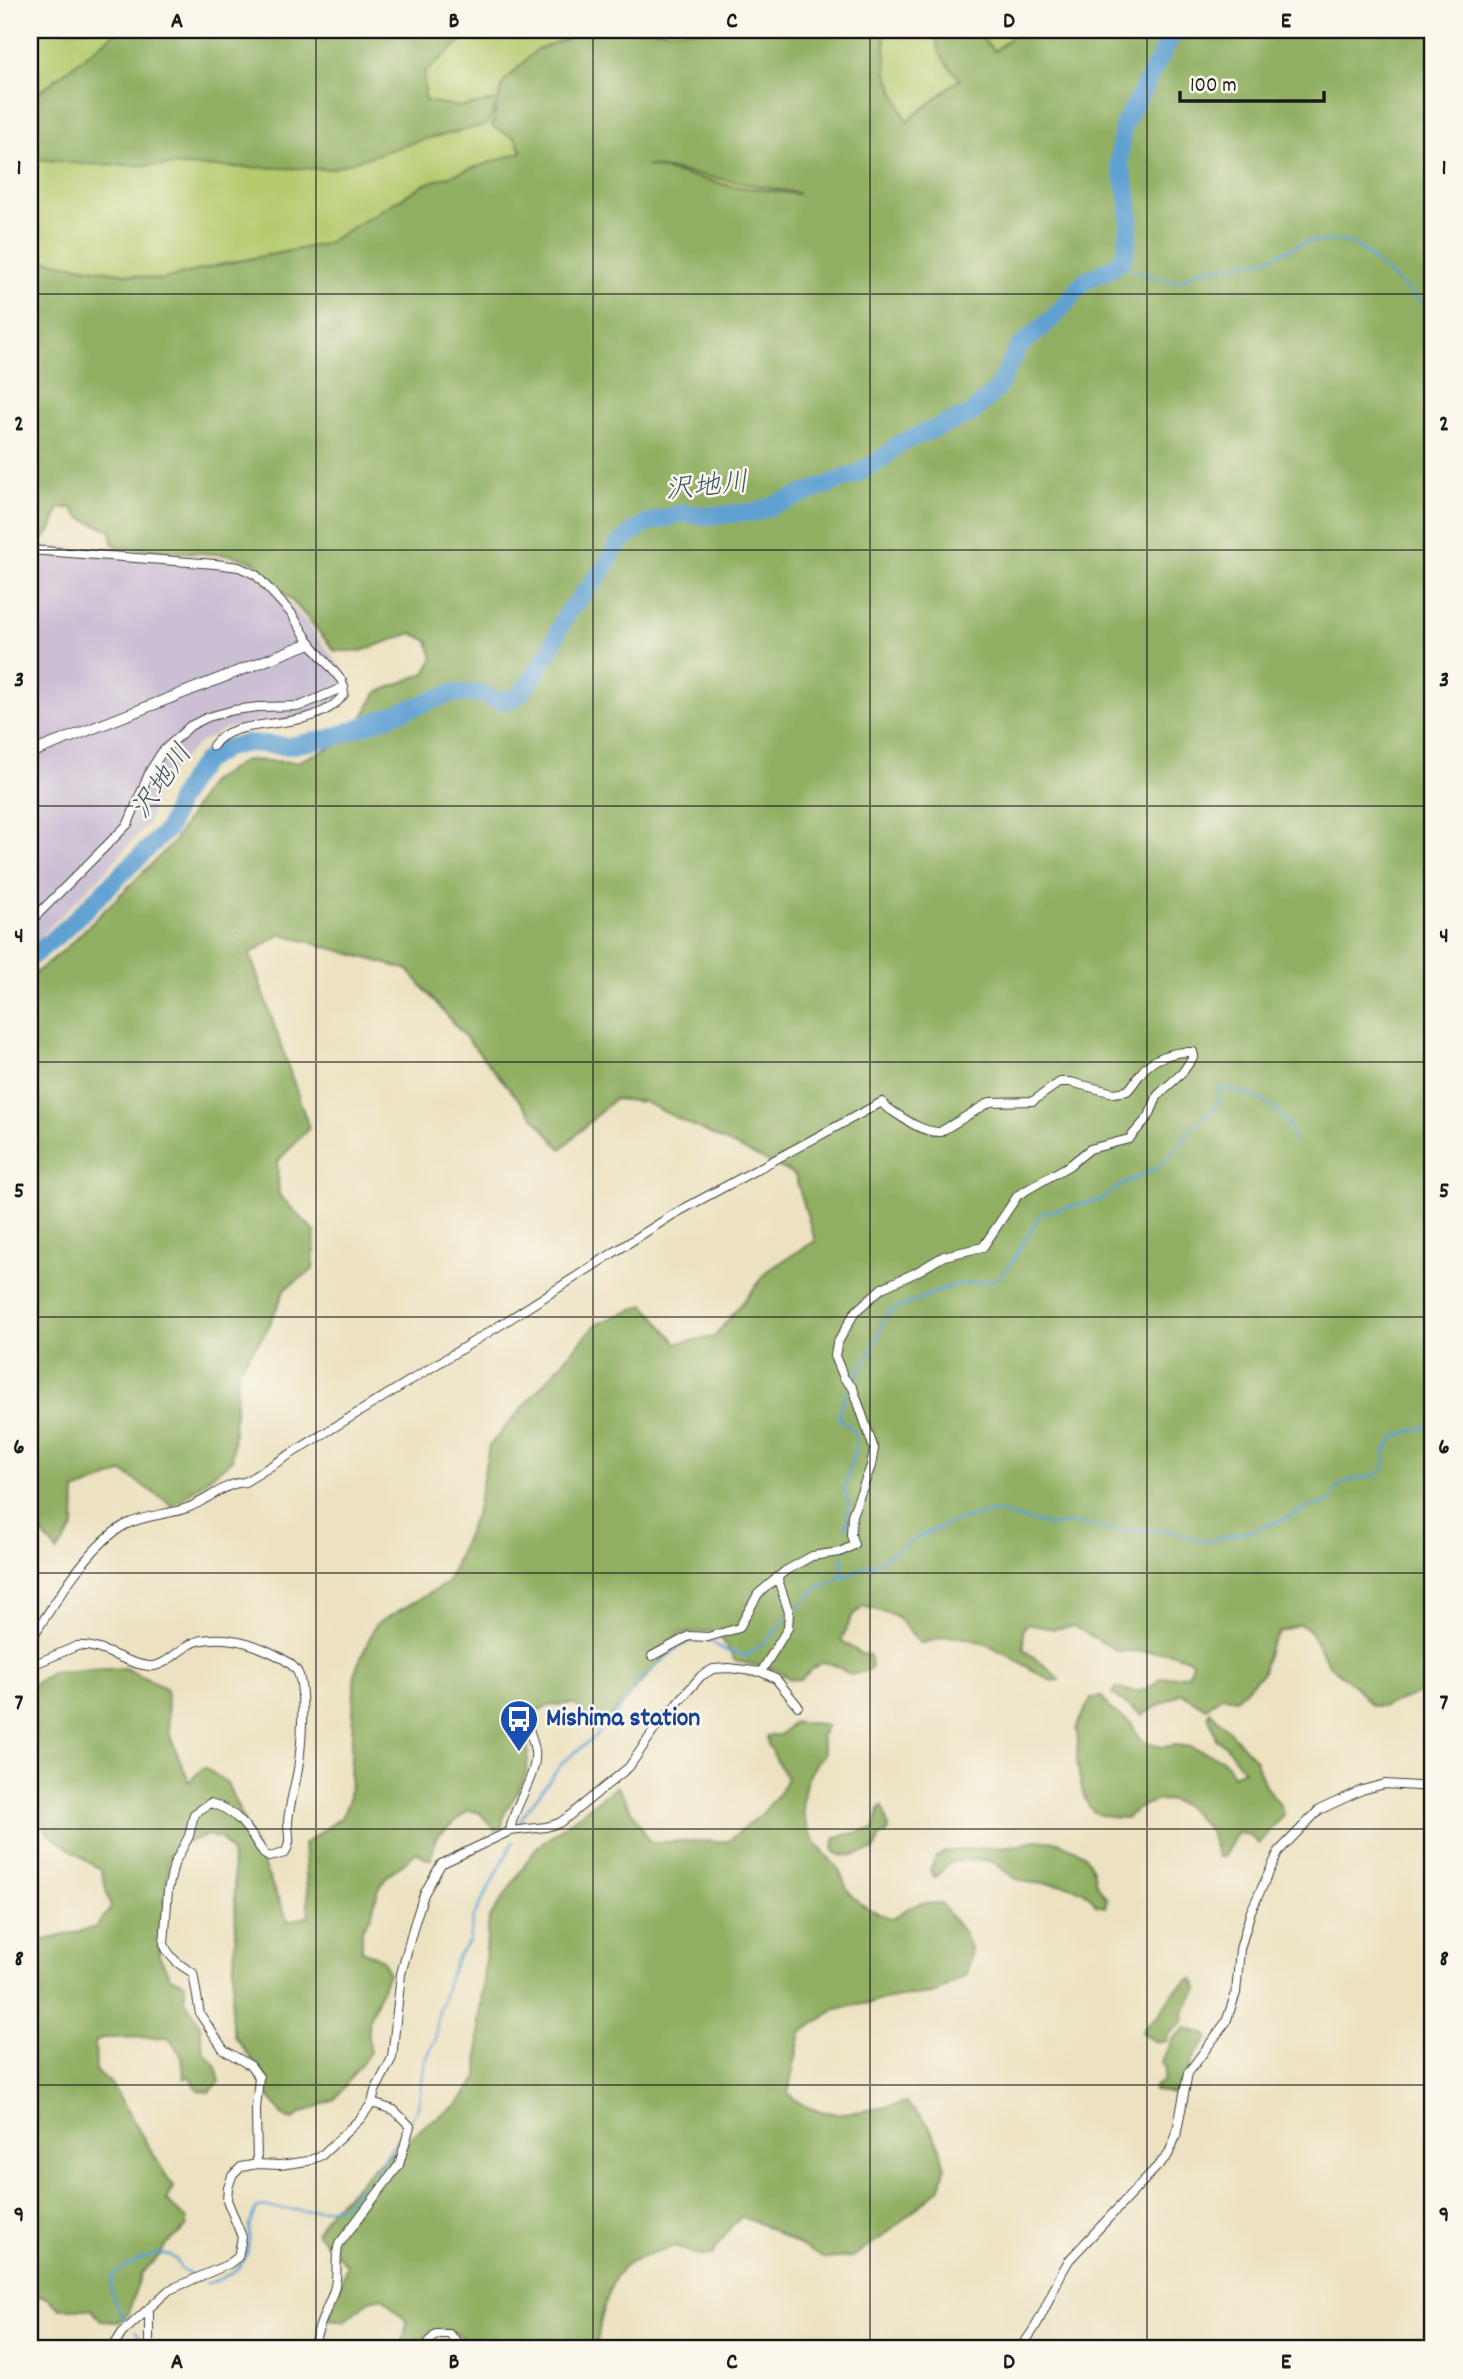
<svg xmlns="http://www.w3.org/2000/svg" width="1463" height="2379" font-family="Dekko,'Klee One',sans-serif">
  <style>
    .industrial { fill: #cbbfd4 }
    .green { fill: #b6cb6f; stroke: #697446; stroke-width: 2 }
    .forest { fill: #90af62; stroke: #56663f; stroke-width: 2; fill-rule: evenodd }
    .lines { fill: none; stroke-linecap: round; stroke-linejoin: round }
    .stream { stroke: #60a1d3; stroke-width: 2.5 }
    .river { stroke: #60a1d3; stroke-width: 18 }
    .minor-casing { stroke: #3b3a35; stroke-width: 10 }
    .tertiary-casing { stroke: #3b3a35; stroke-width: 12 }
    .minor { stroke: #fff; stroke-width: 8 }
    .tertiary { stroke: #fff; stroke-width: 10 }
    .grid { fill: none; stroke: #1c1c1c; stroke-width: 2; stroke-opacity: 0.55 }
    .labels { text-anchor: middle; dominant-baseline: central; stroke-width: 5; stroke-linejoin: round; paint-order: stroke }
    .transit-label { font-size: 26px; font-weight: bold; fill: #164399; stroke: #fbf7ec; text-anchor: start }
    .water-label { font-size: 28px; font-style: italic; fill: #3b586e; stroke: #fbf7ec }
    .neatline { fill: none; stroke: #1c1c1c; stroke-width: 2.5 }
    .grid-label { font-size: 23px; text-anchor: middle; font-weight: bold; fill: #1c1c1c }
  </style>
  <rect width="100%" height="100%" fill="#fbf7ec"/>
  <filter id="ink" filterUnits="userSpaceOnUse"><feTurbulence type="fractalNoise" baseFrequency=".0143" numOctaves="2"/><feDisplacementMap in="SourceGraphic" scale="14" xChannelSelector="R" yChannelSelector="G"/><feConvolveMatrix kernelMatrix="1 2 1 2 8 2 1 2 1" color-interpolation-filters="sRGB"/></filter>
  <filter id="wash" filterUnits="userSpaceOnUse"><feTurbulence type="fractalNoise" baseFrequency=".00686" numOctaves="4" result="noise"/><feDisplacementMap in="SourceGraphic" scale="28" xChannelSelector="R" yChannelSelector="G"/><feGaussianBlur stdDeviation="1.57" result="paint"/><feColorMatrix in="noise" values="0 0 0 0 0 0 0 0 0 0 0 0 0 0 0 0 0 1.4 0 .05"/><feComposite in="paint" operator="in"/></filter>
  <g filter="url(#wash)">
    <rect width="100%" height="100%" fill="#ece2c1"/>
    <path class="industrial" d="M30,545L239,560L255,567L307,623L351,681L354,696L341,708L308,722H256L224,729L199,743L158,783L149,822L110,866L30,947Z"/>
    <path class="green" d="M30,30H1015L1009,39L815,196L731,186L425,184L325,244L219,265L160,280L30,258Z"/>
    <path class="forest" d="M119,30H474L424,73L425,101L460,107L499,100L503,83L536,50L589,30H884L887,74L907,122L960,79C947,64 933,51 937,30H973L995,51L1009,39L1015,30H1433V1688L1384,1706H1372L1357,1688L1329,1665L1308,1628L1299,1624L1279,1632L1269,1647L1263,1672L1236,1699L1221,1696L1206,1708L1181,1693L1142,1715L1112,1693L1116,1688C1136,1693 1146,1694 1160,1678L1188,1675L1192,1663L1188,1659L1168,1652L1118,1651L1073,1626L1054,1629L1027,1624L1023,1630L1024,1650L1049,1669L1059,1680L1052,1681C1021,1665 983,1633 947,1637C938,1638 929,1642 920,1643L895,1615L863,1606L851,1618L841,1640L861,1654L870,1655L871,1669L851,1675C824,1658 824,1658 800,1680L790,1679L775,1669L735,1661L717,1631L680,1633L670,1651L610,1717L597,1725L586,1726L579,1708L574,1704C545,1705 538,1704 524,1731C533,1754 528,1775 515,1796C509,1806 502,1814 502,1827L495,1830L480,1813L469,1810L436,1837L431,1859H426L417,1852L387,1876L378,1891L371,1916L362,1929V1950L383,1960L388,1973L368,2022L370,2052L335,2099L300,2114L293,2120L285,2118L267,2094L263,2074L234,2036L231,2016L236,1930L234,1878L231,1852L222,1839L207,1835L177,1846L169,1857L159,1956L170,1977L185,1983V2000L200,2025L203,2052L216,2065L220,2082L209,2092L198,2090L190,2076L184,2079L182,2056L168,2037L102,2038L95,2042L96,2070L111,2084L173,2187L166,2200L187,2220V2226L165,2246L160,2255L141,2274L128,2314L119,2322L101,2321L91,2309H60L48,2298L30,2295V1944L96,1927L111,1908L101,1870L47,1833L35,1794L30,1789V1687L51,1672L125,1668L166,1688L170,1736L189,1782L204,1767L227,1783L288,1921L309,1916L304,1844L342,1817L349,1799L355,1671L376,1624L447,1583L477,1510L489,1446L596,1324L645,1305L677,1343L714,1337L770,1269L815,1241L795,1175L644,1102L614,1099L561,1149L408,970L281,934L250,954L309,1128L277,1162L279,1195L315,1232L313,1270L285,1289L267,1330L238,1370L232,1460L173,1506L123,1472L75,1491L74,1527L57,1552L30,1517V977L64,950L173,843L209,783L245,760L297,762L350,739L376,693L425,673L433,659L428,641L412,633L361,651H335L298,607L254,562L231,555L119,548L112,543L111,531L79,517L72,508H59C52,527 52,540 30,543V258L160,280L219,265L325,244L425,184L522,152L515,138L492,127L497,104L487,125L425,139L330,169L81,164L39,159L30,162V99ZM645,165L798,193V194L731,186Z
      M1102,1697L1109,1708L1132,1724L1137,1736L1146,1743L1162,1747L1176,1745L1191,1747L1224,1760L1233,1775L1244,1770L1225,1745L1216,1739L1208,1714L1210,1711L1255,1759L1265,1786L1280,1805L1283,1815L1259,1844L1250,1835L1238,1833C1231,1840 1229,1850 1223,1857H1218C1215,1849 1213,1839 1209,1831C1206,1826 1201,1823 1198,1818C1175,1792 1150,1797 1126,1818C1096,1818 1086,1813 1081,1783C1079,1775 1077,1765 1077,1756C1077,1746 1080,1739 1076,1730C1079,1717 1086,1710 1091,1698Z
      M794,1722C804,1726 817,1720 826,1726L821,1736L824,1754C801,1777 796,1811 813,1839C820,1850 831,1859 838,1869C844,1880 847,1894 858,1902C868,1909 881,1914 893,1919C908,1906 920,1900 941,1904L964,1933L968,1944L971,1951L966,1975L933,1994L900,1997L836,2009L801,2033L788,2093C818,2126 868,2110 906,2103L928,2124L940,2148L945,2168L940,2188L885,2235L852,2257L825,2259L753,2220L741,2217L730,2228L711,2256H700L675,2246C660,2251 642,2255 628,2263C608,2275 599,2327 596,2349H480L457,2334L444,2329L430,2332L418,2349H402L407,2322L383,2297L370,2300L344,2321L328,2319L347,2265L316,2233L331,2210L378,2164L428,2123L457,2105L478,2078L479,2022L489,1919L536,1848L617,1786L650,1842L728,1841L762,1814L785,1785L787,1779L768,1745L767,1736L780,1735Z
      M883,1806L888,1827L887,1833L880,1837L874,1850C861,1852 825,1867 835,1837L874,1829L880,1807Z
      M1034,1840L1059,1842L1084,1854L1093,1869L1096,1882L1107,1899L1105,1907L1096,1905C1079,1875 1045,1889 1019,1880C1004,1875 1000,1860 982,1860C973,1860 959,1860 950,1863C943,1867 941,1874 934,1877L930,1870L936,1858L944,1852L1021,1845Z
      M1193,1979L1198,1989L1183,2012L1184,2020L1169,2034L1166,2041C1155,2043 1150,2040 1142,2032C1147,2023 1155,2019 1161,2011C1169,1999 1178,1982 1193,1979Z
      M1186,2028L1207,2035L1208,2038L1193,2058L1179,2095L1154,2090V2087L1163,2081L1165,2069L1161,2062L1173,2039Z"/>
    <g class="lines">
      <path class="stream" d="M1119,263L1157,279L1179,282L1198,271L1267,259L1305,242L1341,240L1357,246L1422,303L1433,309
        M853,1382L873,1348L888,1312L954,1285L991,1281L999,1277L1010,1265L1041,1213L1101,1200L1121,1185L1155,1169L1169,1158L1195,1124L1210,1112L1216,1104L1220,1089C1244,1090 1271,1101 1286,1121C1290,1127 1292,1136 1295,1143
        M846,1528L849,1505L844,1489L856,1445L855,1435L851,1428L839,1418L840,1407L849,1389
        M841,1577L843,1556
        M794,1611L819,1587L876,1563L919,1537L954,1521L993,1512L1048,1525L1082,1524L1115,1531L1171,1530L1205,1542L1257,1529L1292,1516L1303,1509L1329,1502C1333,1496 1336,1487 1342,1484C1361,1473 1390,1485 1385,1452L1395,1437L1433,1424
        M519,1826L522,1817L563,1762L596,1736L620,1709L640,1680L677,1648L689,1642L699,1641L711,1642L726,1651L747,1656L769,1639L785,1618
        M409,2124L418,2107L425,2062L435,2040L438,2015L450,1975L456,1959L469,1941L473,1918L513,1842
        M206,2283C214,2282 224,2278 231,2273C259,2255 242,2232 256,2209L264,2207L304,2211L341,2207L357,2190L373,2182L385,2156L405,2129
        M128,2324C116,2307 108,2295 113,2275C125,2267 161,2245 174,2258C177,2260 178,2264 180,2267C184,2271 189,2274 193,2277
        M136,2332L142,2341V2349"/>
      <path class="river" d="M30,958L64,930L168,829L178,801L192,777L205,761L226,748L248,743L288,746L331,738L452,693L482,694L498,701L507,700L520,694L530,682L552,646L565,616L604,569L616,547L629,535L647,523L684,513L705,516L756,512L859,473L883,458L900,443L971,414L997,389L1018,348L1054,317L1085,281L1114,267L1125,255L1130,220L1128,195L1119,162L1123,126L1175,30"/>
    </g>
  </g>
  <g filter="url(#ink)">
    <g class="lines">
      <defs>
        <path id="minor" d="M30,550L215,564L239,567L256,575L291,613L310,643L342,681L344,694C314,737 235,711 213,746
          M30,922L128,824L150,771L162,752L190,726L208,717L234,710L258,707L300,706L344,687
          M30,1641C53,1606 88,1545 125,1525C144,1515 167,1515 187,1508C207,1501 225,1483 245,1482L502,1324L674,1214L882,1102L886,1107C902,1117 922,1133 940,1132L990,1102L1033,1101L1060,1082H1070L1114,1093L1127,1091C1133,1086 1136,1079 1141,1073C1153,1057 1174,1051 1193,1052L1194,1056L1182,1073L1158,1095L1149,1116L1129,1139L1090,1149L1070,1165L1018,1195L983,1247L944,1256L915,1273L882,1288L855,1312L837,1344L835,1356L844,1378L853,1388L874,1449L871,1466L852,1515L851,1535L854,1545L840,1552L812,1556L785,1571L758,1594L739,1628L708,1637L689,1636L652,1656
          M30,1666L77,1646C104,1644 123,1664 149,1666C163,1668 178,1650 191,1644C202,1638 220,1638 233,1640C250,1642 291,1658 298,1673C306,1690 301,1750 298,1769C295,1787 289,1805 288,1822C288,1835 292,1842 285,1853L269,1857L264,1854C249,1831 238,1810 210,1803L194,1814L189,1836L174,1864L168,1890L164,1944C170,1959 180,1965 193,1973L200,2014L224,2050L251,2066L259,2077L256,2109L257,2164
          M761,1672L788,1628L789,1612L777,1577
          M510,1831C513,1805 538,1776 535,1751C533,1738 527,1725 524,1712
          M149,2308V2349
          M112,2349L122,2333L169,2290L229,2264L238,2257L242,2237L227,2200L228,2188L232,2176L241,2167L257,2164L280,2165L308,2161L322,2155L360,2119L372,2103L375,2091L392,2058L401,1974L414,1925L424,1894L441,1864L510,1831L546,1827L559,1823L569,1816L629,1767L655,1729L701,1676L713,1669L729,1668L761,1672L776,1679L798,1706
          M313,2349C317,2328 327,2310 334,2290C339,2275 334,2259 339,2244L399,2165L410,2126L394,2110L372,2103
          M428,2349L430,2341L436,2334H449L466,2349
          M1018,2349C1044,2324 1050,2288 1070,2259L1168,2155L1176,2136L1188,2073L1226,2022L1236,1993L1240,1949L1251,1911L1279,1851L1319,1810L1362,1790L1385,1784L1433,1787"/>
        <path id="tertiary" d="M30,753L310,643"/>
      </defs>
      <use href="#minor" class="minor-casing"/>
      <use href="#tertiary" class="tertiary-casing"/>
      <use href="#minor" class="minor"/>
      <use href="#tertiary" class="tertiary"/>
    </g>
  </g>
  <path class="grid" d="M316,30V2349M593,30V2349M870,30V2349M1147,30V2349M30,294H1433M30,550H1433M30,806H1433M30,1062H1433M30,1317H1433M30,1573H1433M30,1829H1433M30,2085H1433"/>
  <defs>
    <symbol id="bus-pin" viewBox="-11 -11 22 30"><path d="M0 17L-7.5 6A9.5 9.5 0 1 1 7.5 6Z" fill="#1a4fb4" stroke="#fbf7ec"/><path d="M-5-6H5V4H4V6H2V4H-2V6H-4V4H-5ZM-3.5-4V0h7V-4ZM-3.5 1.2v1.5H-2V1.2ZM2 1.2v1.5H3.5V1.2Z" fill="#fff"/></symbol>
  </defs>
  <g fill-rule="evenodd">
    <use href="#bus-pin" x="497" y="1697" width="44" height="60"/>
  </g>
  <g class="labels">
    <g class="transit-label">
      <text x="546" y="1719">Mishima station</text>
    </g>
    <g class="water-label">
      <text transform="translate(707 489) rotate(-6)">沢地川</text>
      <text transform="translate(164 783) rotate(-55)">沢地川</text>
    </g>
  </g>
  <rect width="1463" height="2379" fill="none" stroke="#fbf7ec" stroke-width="77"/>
  <path d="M1180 91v10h144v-10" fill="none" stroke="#1c1c1c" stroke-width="3.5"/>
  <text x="1190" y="91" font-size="21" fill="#1c1c1c" stroke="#fbf7ec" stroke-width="5" paint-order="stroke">100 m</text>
  <rect x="38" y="38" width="1386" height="2302" class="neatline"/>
  <g class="grid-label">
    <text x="177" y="27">A</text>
    <text x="454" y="27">B</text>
    <text x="732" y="27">C</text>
    <text x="1009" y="27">D</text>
    <text x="1286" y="27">E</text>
    <text x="19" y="174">1</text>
    <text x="1444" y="174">1</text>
    <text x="19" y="430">2</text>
    <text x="1444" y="430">2</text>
    <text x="19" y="686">3</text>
    <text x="1444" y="686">3</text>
    <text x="19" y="942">4</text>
    <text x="1444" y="942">4</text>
    <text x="19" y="1197">5</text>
    <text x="1444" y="1197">5</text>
    <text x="19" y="1453">6</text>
    <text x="1444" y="1453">6</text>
    <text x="19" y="1709">7</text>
    <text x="1444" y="1709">7</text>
    <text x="19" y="1965">8</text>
    <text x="1444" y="1965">8</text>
    <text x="19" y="2221">9</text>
    <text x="1444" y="2221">9</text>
    <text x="177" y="2368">A</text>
    <text x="454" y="2368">B</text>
    <text x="732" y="2368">C</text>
    <text x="1009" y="2368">D</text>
    <text x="1286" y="2368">E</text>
  </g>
</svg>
